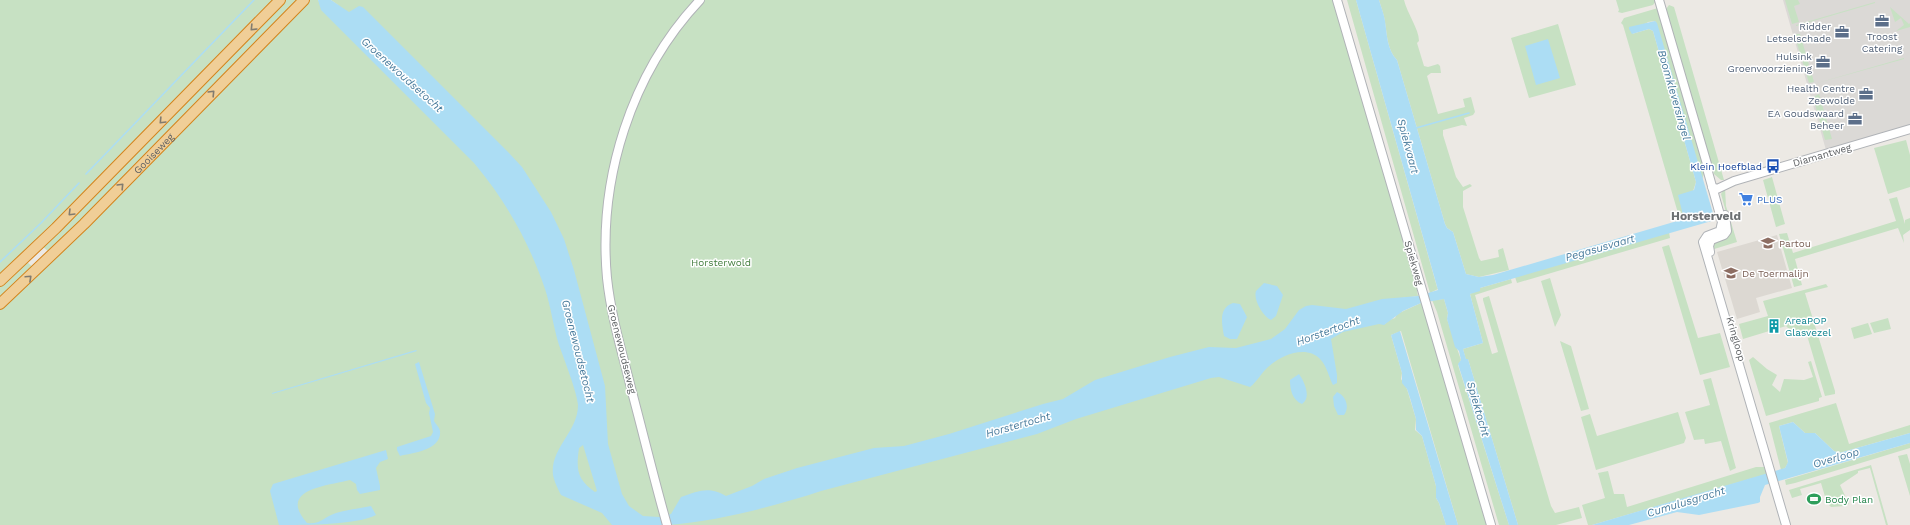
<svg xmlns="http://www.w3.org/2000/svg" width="1910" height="525" font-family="'Work Sans',sans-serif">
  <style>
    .industrial { fill: #dbd9d6 }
    .education { fill: #dcd8d2 }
    .green { fill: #c7e1c3 }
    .water { fill: #acddf4; fill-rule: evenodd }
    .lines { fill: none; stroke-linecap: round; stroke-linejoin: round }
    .stream { stroke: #acddf4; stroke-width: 1.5 }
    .secondary-casing { stroke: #b0b3b7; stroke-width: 10 }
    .highway-casing { stroke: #d4841c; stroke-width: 12 }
    .secondary { stroke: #fff; stroke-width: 8 }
    .highway { stroke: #f0ce97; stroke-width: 10 }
    .oneway { stroke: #817b6f }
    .labels { text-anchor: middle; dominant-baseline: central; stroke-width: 3; stroke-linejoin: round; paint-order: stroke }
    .service-label { font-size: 10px; fill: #4e5e75; stroke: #fff; text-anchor: end }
    .street-label { font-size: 10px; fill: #5c5f62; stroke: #fff }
    .transit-label { font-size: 10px; fill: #164399; stroke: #fff; text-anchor: end }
    .shop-label { font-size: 10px; fill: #366cbe; stroke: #fff; text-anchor: start }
    .education-label { font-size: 10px; fill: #785e54; stroke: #fff; text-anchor: start }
    .park-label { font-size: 10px; fill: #447e3f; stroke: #fff }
    .culture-label { font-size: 10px; fill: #0d838f; stroke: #fff; text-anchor: start }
    .leisure-label { font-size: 10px; fill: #27864d; stroke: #fff; text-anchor: start }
    .water-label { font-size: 11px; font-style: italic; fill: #487b9c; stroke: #fff }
    .quarter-label { font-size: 12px; font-weight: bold; fill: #6d7174; stroke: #fff }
  </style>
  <rect width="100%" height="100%" fill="#ece9e4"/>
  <path class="industrial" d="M1783,0H1910V126L1826,150Z"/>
  <path class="education" d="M1777,235L1792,288L1756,298L1760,312L1737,319L1717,252Z"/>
  <path class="green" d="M0,0H275L89,191L0,277Z
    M286,0H300L50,253L42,246Z
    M309,0H318L321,5H338L331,0H1335L1418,290L1417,291L1418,296L1378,301L1385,324L1389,320L1395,318L1397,314L1421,303L1425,313L1488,525H1458L1401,331L1391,335L1402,373L1401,379L1407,389L1416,419L1415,430L1422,436L1436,486V498L1439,503L1446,525H0V309L102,211Z
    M1347,0H1356L1437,287L1438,289L1430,293Z
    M1379,0H1404C1407,13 1419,29 1419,41L1417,43L1424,66L1428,67L1438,64L1440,66L1441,73H1431L1427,76L1438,114L1465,107L1463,99L1471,97L1475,112L1473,115L1464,118L1467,126L1462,125L1443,130V135L1456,177L1463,187L1470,184L1472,186L1463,191V207L1479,258L1481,261L1499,257L1498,250L1503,248L1509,270L1479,277L1466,274L1453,232L1447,228L1445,224L1397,60C1387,50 1387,34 1385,22C1384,14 1381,7 1379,0Z
    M1616,0H1656V1L1653,5L1622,13L1618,12L1619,10Z
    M1785,0H1798L1800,4L1794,6L1799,22L1792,24Z
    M1875,2V3L1796,26V25Z
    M1669,5L1674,7L1724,180H1721L1714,174L1666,9Z
    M1890,7L1909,24L1910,23V27L1896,31L1904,25L1901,18L1895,22Z
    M1658,8L1705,170L1702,180L1655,21L1648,22L1632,34L1649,29L1653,31L1696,182L1684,219L1680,220L1623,25L1621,23L1624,18Z
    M1558,24L1576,85L1529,98L1511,38Z
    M1796,34H1800L1814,82L1809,83L1795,37Z
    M1904,58V59L1814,84Z
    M1819,94L1832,139L1825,140L1813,97Z
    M1906,140L1910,155V187L1888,194L1874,148Z
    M1772,177L1785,224L1776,227L1763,180Z
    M1725,188L1726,206L1737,242L1711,250L1712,244L1730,227L1721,194Z
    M1897,197L1905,224V220L1910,218V230L1903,235L1904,243L1898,228L1795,259L1802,285L1794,287L1779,234L1787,233L1793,253L1896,221L1889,199Z
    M1669,232L1670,238L1517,283L1515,277Z
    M1669,245L1698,338L1720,333L1730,367L1700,375L1662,247Z
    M26,261L34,268L0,300V286Z
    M1550,278L1561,315L1555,327L1541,281Z
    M1511,279L1512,283L1475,295L1492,354L1498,352L1483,300V298L1489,296L1551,506L1555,513L1579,507L1582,518L1556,525H1518L1468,359L1466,360L1463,349L1483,343L1470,294L1480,288Z
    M1826,284L1828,287L1805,293L1835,391V394L1825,396L1806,332L1794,334L1786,326L1743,339L1739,324L1768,316L1763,301Z
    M1444,299L1448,313L1447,319L1461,360L1458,365L1509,525H1499L1437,312L1432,300Z
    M1888,318L1891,329L1874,333L1870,323Z
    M1868,323L1872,334L1854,339L1851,328Z
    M1560,341L1571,346L1589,409L1581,411Z
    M1753,357L1767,369L1777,375L1772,385L1780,392L1784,379L1804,380L1813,377L1808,362L1811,361L1822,397L1819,398V401L1766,416L1749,360Z
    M1711,378L1736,468L1730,471L1721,441L1705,444L1704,439L1694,440L1685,412L1710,405L1703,380Z
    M1836,403L1849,444L1910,425V433L1839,453L1834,451L1815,433H1805L1793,422L1779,426L1788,463L1785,468L1781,470L1769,423Z
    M1678,412L1686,438L1684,443L1596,470L1581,417L1590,414L1597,436Z
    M1910,443V448L1795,483L1786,485L1785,480Z
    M1907,454L1910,464V496L1898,456Z
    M1871,465L1888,525H1886L1870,468L1858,471V473L1840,485L1849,504L1845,506L1831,507L1829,505L1834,498L1826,500L1821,483L1800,489L1802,495L1792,498L1789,490Z
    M1756,467H1765L1767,474L1592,525H1588L1582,505L1605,498L1598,473L1608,471L1614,494H1624L1627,507Z"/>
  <path class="water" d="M318,0H331L349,12L359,6L363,7L509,153L522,167L551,212L564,239L574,270L605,386L608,444L622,494L629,506L643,516L659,517L671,514L681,497C699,491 708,486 726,496L752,486L764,479L797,468L874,448L904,446L949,434L1043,404L1063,399L1095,380L1170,357L1209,347L1236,348L1271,339L1285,329L1299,310L1306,306L1312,305L1346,309L1382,299L1418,296L1438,290L1356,0H1379C1381,7 1384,14 1385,21C1387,34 1387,50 1397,60L1445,224L1447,228L1453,232L1466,274L1479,277L1493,275L1684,219L1678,195L1694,190L1696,182L1653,31L1649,29L1632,34L1629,29V27L1655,21L1657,23L1715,220L1480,288V291L1470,294L1483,343L1463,349L1466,359H1468L1518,525H1509L1458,364L1461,360L1459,351L1455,347L1447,319L1448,313L1444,299L1421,303L1403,311L1384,325L1379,324L1343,332L1331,339L1337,375V383L1333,385C1329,377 1327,367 1321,360C1307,344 1281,355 1268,367C1261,373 1257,382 1250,387L1219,377L1211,378L1076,419L1037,434L821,491C772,507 719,521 667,525C649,525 630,525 612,525L602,513L561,495C558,489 554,481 553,475C550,448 578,432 578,405C577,392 564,359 559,345C553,326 551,307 545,289C529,242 506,201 474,163L321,10ZM583,445L597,491L595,492C577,479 576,470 579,448Z
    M1548,39L1560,78L1536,85L1525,46Z
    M1264,283L1277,286L1283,295L1276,316L1271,320C1263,316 1253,300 1256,291Z
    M1233,303L1240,304L1247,317L1237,339H1230L1224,336C1222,324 1218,308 1233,303Z
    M1400,331L1458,525H1446L1439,503L1436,498V486L1422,436L1416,430V419L1410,398L1407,389L1402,383V373L1391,335Z
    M417,351L272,394V393L416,350Z
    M419,362L435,414L434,421C436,425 439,426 440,431C442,450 413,453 400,456L397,450V447L431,436L433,432L429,413L430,408L426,403L415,364Z
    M1299,374C1304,381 1312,398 1302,404C1292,400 1290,389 1290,380Z
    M1337,392C1346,396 1350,407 1344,415H1338L1334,406L1333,397Z
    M1793,422L1805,433H1815L1834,451L1839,453L1910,433V443L1765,485L1760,497V502L1758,503L1699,515L1677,512L1629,525H1592L1785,468L1788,462L1779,426Z
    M386,450L388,459L380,462L376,468L380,486V490L360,494L357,490L356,484L350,480C327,486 277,489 307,523C320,525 324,517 336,513C347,510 360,508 371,506L376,515C357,525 304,525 279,525L270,491L273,484Z"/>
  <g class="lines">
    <path class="stream" d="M1416,128L1469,113
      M86,174L254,0
      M0,262L41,223L79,183"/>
    <defs>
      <path id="secondary" d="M1337,0L1491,525
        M1659,0L1707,164L1708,172L1722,222L1720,231L1707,236L1703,242L1786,525
        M1712,187L1717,189L1734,181L1910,129
        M1710,252L1709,246L1711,240L1724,235L1727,231L1725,215
        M667,525C654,479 643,433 631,388C622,352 611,316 607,278C598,179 631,73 700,0"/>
      <g id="highway">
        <path d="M0,281L56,228L280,0"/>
        <path id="s1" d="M0,304L84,224L304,0"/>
      </g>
    </defs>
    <use href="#secondary" class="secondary-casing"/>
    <use href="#highway" class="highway-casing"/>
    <use href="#secondary" class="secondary"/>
    <use href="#highway" class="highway"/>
  </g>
  <defs><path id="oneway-chevron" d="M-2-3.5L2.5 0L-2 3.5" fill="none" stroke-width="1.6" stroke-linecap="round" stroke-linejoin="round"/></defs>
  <g class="oneway">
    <use href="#oneway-chevron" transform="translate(253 28) rotate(134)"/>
    <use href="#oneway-chevron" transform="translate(212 93) rotate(-46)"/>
    <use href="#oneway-chevron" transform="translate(162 121) rotate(134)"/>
    <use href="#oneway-chevron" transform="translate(121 186) rotate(-46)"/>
    <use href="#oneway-chevron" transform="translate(71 213) rotate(135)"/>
    <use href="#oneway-chevron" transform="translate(29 278) rotate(-43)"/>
  </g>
  <defs>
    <symbol id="office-bare" viewBox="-9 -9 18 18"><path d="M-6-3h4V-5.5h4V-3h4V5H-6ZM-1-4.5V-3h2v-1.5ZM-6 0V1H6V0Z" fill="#5c6f8a" stroke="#fff" stroke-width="2.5" paint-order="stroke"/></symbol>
    <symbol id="bus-bare" viewBox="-9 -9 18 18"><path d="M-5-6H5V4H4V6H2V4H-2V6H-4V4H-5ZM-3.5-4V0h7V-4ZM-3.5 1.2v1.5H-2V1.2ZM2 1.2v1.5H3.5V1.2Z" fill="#1a4fb4" stroke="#fff" stroke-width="2.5" paint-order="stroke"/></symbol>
    <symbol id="supermarket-bare" viewBox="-9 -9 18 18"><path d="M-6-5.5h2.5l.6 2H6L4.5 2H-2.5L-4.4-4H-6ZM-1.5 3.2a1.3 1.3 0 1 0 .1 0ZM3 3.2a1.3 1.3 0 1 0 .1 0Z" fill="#3f7fe0" stroke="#fff" stroke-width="2.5" paint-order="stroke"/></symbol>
    <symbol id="school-bare" viewBox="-9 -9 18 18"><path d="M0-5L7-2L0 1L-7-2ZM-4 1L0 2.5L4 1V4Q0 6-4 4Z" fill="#8d6e63" stroke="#fff" stroke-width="2.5" paint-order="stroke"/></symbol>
    <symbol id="building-bare" viewBox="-9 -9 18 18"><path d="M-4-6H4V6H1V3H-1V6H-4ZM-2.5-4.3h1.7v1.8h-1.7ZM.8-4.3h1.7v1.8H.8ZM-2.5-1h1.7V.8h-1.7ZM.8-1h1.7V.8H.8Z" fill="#0f9aa8" stroke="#fff" stroke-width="2.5" paint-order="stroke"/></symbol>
    <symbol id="stadium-bare" viewBox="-9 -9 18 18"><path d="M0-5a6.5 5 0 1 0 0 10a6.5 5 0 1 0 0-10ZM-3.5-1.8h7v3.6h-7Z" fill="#2e9e5b" stroke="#fff" stroke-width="2.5" paint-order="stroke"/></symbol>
  </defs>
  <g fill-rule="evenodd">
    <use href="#office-bare" x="1872" y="11" width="20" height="20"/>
    <use href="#office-bare" x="1832" y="22" width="20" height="20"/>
    <use href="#office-bare" x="1813" y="52" width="20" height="20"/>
    <use href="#office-bare" x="1856" y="84" width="20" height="20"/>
    <use href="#office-bare" x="1845" y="109" width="20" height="20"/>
    <use href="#bus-bare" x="1763" y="156" width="20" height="20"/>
    <use href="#supermarket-bare" x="1736" y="189" width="20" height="20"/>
    <use href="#school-bare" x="1758" y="233" width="20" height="20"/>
    <use href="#school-bare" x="1721" y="263" width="20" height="20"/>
    <use href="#building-bare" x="1764" y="316" width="20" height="20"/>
    <use href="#stadium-bare" x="1804" y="489" width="20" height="20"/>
  </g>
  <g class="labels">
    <g class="service-label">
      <text x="1831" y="26">Ridder<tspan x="1831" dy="12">Letselschade</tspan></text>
      <text x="1882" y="36" text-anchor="middle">Troost<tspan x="1882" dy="12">Catering</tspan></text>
      <text x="1812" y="56">Hulsink<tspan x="1812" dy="12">Groenvoorziening</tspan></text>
      <text x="1855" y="88">Health Centre<tspan x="1855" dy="12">Zeewolde</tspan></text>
      <text x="1844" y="113">EA Goudswaard<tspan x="1844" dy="12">Beheer</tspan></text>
    </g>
    <g class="street-label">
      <text stroke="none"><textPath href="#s1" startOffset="215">Gooiseweg</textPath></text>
      <text transform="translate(1822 155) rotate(-16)">Diamantweg</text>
      <text transform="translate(1414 263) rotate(74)">Spiekweg</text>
      <text transform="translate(1736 339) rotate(74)">Kringloop</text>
      <text transform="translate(622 349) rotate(76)">Groenewoudseweg</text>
    </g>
    <g class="transit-label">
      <text x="1762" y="166">Klein Hoefblad</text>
    </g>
    <g class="shop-label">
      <text x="1757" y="199">PLUS</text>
    </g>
    <g class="education-label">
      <text x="1779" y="243">Partou</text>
      <text x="1742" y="273">De Toermalijn</text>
    </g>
    <g class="park-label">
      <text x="721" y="262">Horsterwold</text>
    </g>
    <g class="culture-label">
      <text x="1785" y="320">AreaPOP<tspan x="1785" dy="12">Glasvezel</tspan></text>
    </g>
    <g class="leisure-label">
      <text x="1825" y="499">Body Plan</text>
    </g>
    <g class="water-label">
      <text transform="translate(402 75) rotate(42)">Groenewoudsetocht</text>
      <text transform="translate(1674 95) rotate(74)">Boomkleversingel</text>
      <text transform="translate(1408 146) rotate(75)">Spiekvaart</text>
      <text transform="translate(1600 248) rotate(-16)">Pegasusvaart</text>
      <text transform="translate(1328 331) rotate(-20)">Horstertocht</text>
      <text transform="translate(578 351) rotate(76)">Groenewoudsetocht</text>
      <text transform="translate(1478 409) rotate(74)">Spiektocht</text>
      <text transform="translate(1018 425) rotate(-16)">Horstertocht</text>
      <text transform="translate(1836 458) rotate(-16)">Overloop</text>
      <text transform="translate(1686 502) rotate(-17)">Cumulusgracht</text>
    </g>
    <g class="quarter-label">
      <text x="1706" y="216">Horsterveld</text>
    </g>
  </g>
</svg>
